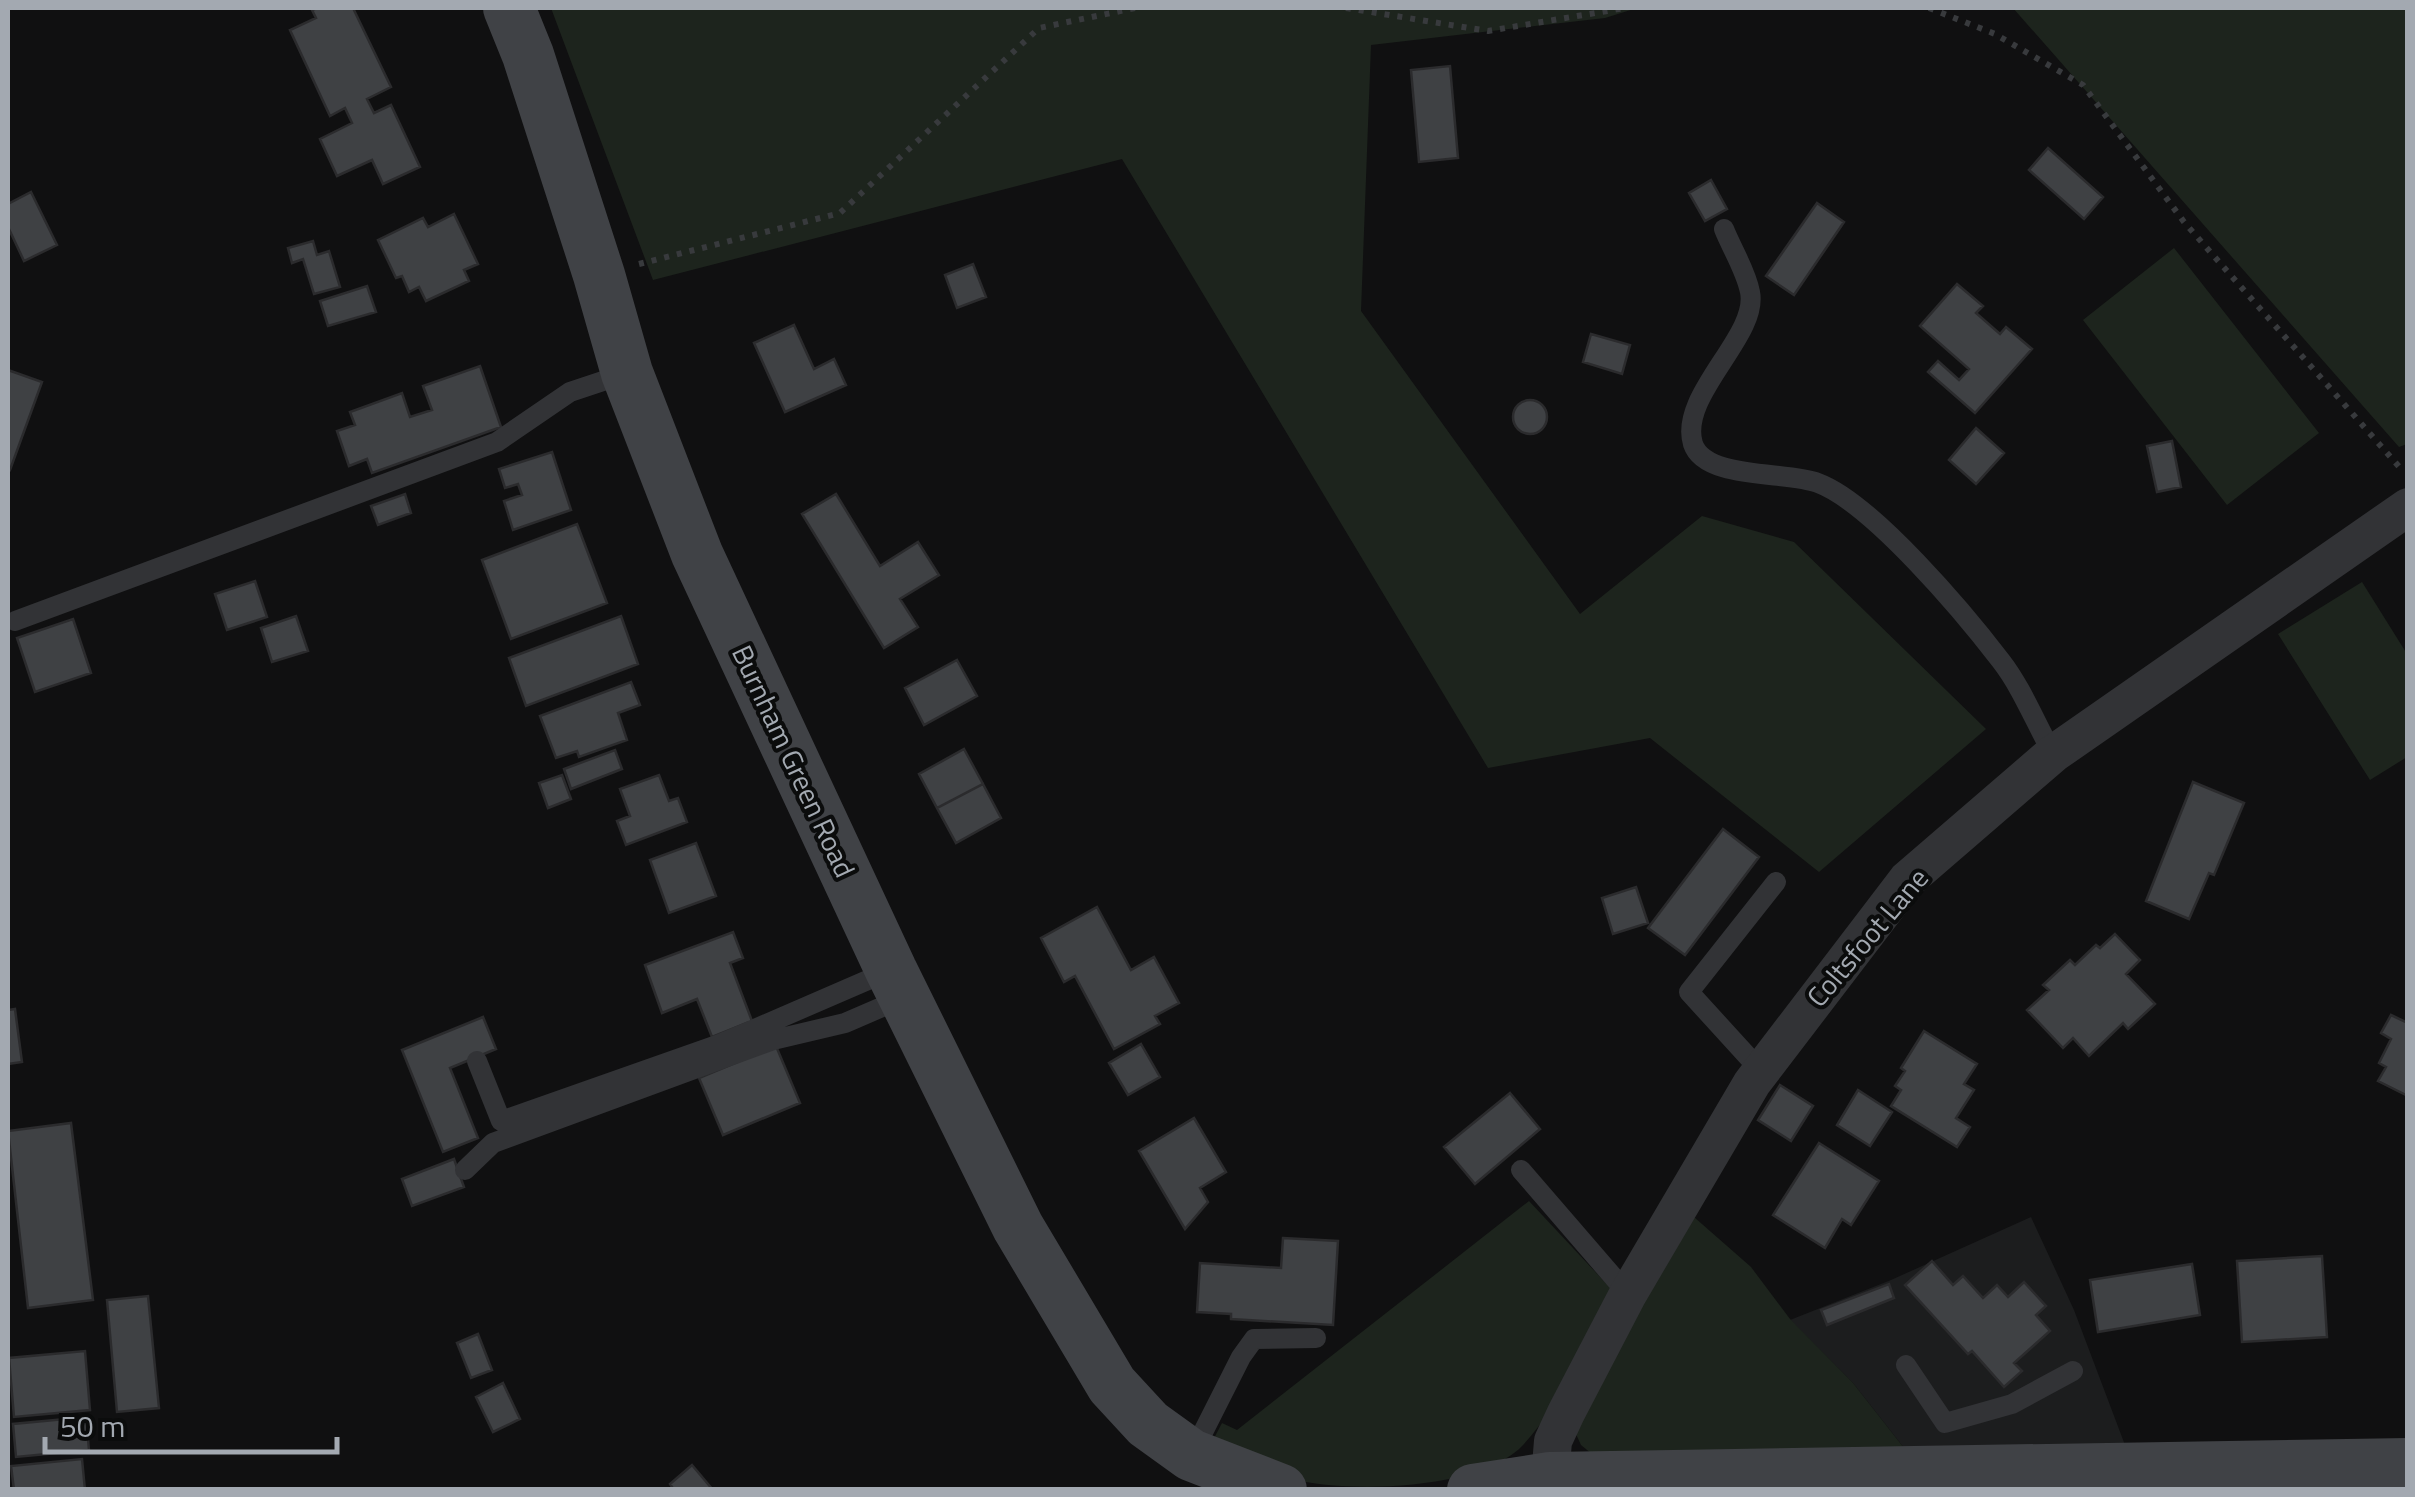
<svg xmlns="http://www.w3.org/2000/svg" width="2415" height="1497" font-family="'Titillium Web',sans-serif">
  <style>
    .built { fill: #1c1d1e }
    .green { fill: #1d241d }
    .building { fill: #3f4144; stroke: #2b2b2d; stroke-width: 2.5 }
    .lines { fill: none; stroke-linecap: round; stroke-linejoin: round }
    .path { stroke: #383a3d; stroke-width: 6; stroke-dasharray: 5 8; stroke-linecap: butt }
    .lane { stroke: #323336; stroke-width: 20 }
    .street { stroke: #323336; stroke-width: 38 }
    .secondary { stroke: #404246; stroke-width: 52 }
    .labels { text-anchor: middle; dominant-baseline: central; stroke-width: 8; stroke-linejoin: round; paint-order: stroke }
    .street-label { font-size: 28px; fill: #a3a9b1; stroke: #0b0c0c }
  </style>
  <rect width="100%" height="100%" fill="#101011"/>
  <path class="built" d="M2031,1217L2074,1310L2125,1445L1904,1448L1853,1383L1790,1320L1891,1280Z"/>
  <path class="green" d="M551,8H1637L1605,18L1371,45L1361,311L1580,614L1702,516L1794,542L1986,729L1819,872L1650,738L1488,768L1122,159L653,280Z
    M2013,8H2407V444L2399,447Z
    M2174,248L2319,433L2227,505L2083,320Z
    M2362,582L2407,654V757L2370,780L2278,634Z
    M1529,1201L1616,1294C1587,1344 1563,1401 1524,1444C1483,1490 1352,1493 1296,1480C1267,1473 1238,1456 1211,1444L1222,1423L1237,1430Z
    M1686,1210L1751,1267L1790,1319L1853,1383L1904,1448L1598,1459L1581,1445L1575,1432Z"/>
  <path class="building" d="M317,8H353L391,87L367,99L374,113L391,105L420,167L383,184L372,160L337,176L320,139L352,123L345,108L330,116L290,30L316,18L312,10Z
    M1450,66L1458,158L1419,162L1411,70Z
    M2048,148L2103,197L2084,219L2029,170Z
    M1711,180L1727,209L1705,221L1689,193Z
    M31,192L57,245L24,261L8,227V204Z
    M1817,203L1844,222L1794,295L1766,276Z
    M454,214L478,264L464,270L469,281L426,301L419,287L409,292L402,276L396,278L378,240L423,218L428,227Z
    M313,241L317,255L329,251L340,287L314,294L303,259L292,263L288,248Z
    M973,264L986,297L957,308L945,275Z
    M1957,284L1983,306L1976,313L2000,334L2006,327L2032,349L1975,413L1928,372L1938,361L1959,380L1969,369L1920,326Z
    M367,286L376,312L328,326L320,301Z
    M794,325L814,369L834,359L846,385L785,412L754,343Z
    M1591,334L1630,345L1622,374L1583,362Z
    M480,366L501,427L372,473L367,459L349,466L337,431L355,425L350,412L402,393L410,417L432,410L423,386Z
    M8,370L42,382L10,470L8,469Z
    M1513 417a17 17 0 1 1 34 0a17 17 0 1 1-34 0Z
    M1976,428L2004,453L1976,484L1949,460Z
    M2172,441L2181,487L2157,492L2147,446Z
    M552,452L571,510L513,530L504,501L522,495L518,484L505,488L499,469Z
    M405,494L411,513L378,525L371,506Z
    M836,494L880,566L918,542L939,575L900,599L918,627L884,648L802,514Z
    M577,524L607,603L511,639L482,560Z
    M255,581L267,617L227,630L215,594Z
    M296,616L308,651L272,662L261,628Z
    M621,616L638,664L526,706L509,658Z
    M73,619L91,673L35,692L17,638Z
    M957,660L977,696L924,725L905,688Z
    M631,682L640,705L618,713L627,740L579,757L577,751L556,758L540,716Z
    M964,749L983,784L937,808L919,774Z
    M615,750L622,769L571,789L564,769Z
    M562,775L571,799L548,808L539,783Z
    M659,775L669,801L678,798L687,822L626,845L617,821L630,816L620,789Z
    M2193,782L2244,803L2214,875L2209,873L2189,919L2146,901Z
    M983,784L1001,818L956,843L937,808Z
    M1723,829L1759,857L1685,955L1648,928Z
    M696,843L716,896L669,913L650,860Z
    M1636,887L1648,923L1613,934L1602,898Z
    M1097,907L1131,970L1154,957L1179,1003L1155,1016L1160,1024L1114,1049L1075,976L1064,982L1041,938Z
    M733,932L743,958L730,963L752,1021L712,1037L697,999L662,1013L645,965Z
    M2115,934L2140,960L2126,974L2155,1004L2128,1029L2123,1023L2089,1056L2073,1038L2063,1048L2027,1010L2049,990L2043,985L2070,960L2075,965L2096,945L2100,948Z
    M15,1009L22,1062L8,1064V1010Z
    M2391,1015L2408,1023V1096L2378,1081L2386,1067L2379,1063L2391,1039L2381,1033Z
    M483,1017L496,1049L450,1068L478,1138L443,1152L402,1050Z
    M1924,1031L1977,1064L1964,1084L1974,1090L1956,1118L1970,1127L1957,1147L1891,1106L1901,1090L1895,1086L1905,1071L1901,1068Z
    M1141,1044L1160,1077L1128,1095L1109,1063Z
    M776,1046L800,1103L723,1135L699,1078Z
    M1780,1085L1813,1106L1791,1141L1758,1120Z
    M1858,1090L1892,1112L1870,1146L1837,1125Z
    M1510,1093L1540,1129L1475,1184L1444,1147Z
    M1194,1118L1226,1172L1200,1188L1208,1202L1185,1229L1139,1151Z
    M71,1123L93,1300L28,1308L8,1131Z
    M1819,1143L1879,1181L1851,1225L1842,1219L1825,1248L1773,1215Z
    M454,1159L464,1187L412,1206L402,1179Z
    M1283,1238L1338,1241L1333,1325L1231,1319V1314L1197,1312L1200,1263L1281,1268Z
    M2322,1256L2327,1337L2242,1342L2237,1261Z
    M1932,1261L1953,1285L1963,1276L1983,1298L1997,1285L2008,1297L2024,1282L2046,1306L2036,1315L2050,1331L2014,1363L2022,1371L2004,1387L1972,1351L1968,1354L1905,1285Z
    M2192,1264L2200,1315L2098,1332L2090,1280Z
    M1889,1284L1894,1298L1827,1325L1821,1310Z
    M148,1296L159,1408L117,1412L107,1300Z
    M478,1334L492,1370L471,1378L457,1343Z
    M85,1351L90,1410L14,1417L9,1358Z
    M503,1383L520,1419L493,1432L476,1397Z
    M86,1417L89,1450L16,1457L13,1424Z
    M82,1459L85,1490H14L11,1466Z
    M692,1465L713,1490H674L670,1484Z"/>
  <g class="lines">
    <path class="path" d="M1346,8L1488,31L1625,8
      M1929,8L1995,34L2083,85L2184,222L2402,470
      M639,264L840,213L1039,28L1135,8"/>
    <path class="lane" d="M1724,229C1732,249 1746,271 1750,292C1759,336 1678,395 1693,444C1705,480 1787,471 1818,483C1872,503 1965,614 2001,661C2022,688 2036,724 2053,754
      M15,621L497,442L570,392L627,373
      M477,1061L501,1121L720,1044L891,970
      M1761,1071L1689,992L1776,882
      M465,1170L493,1143L773,1040L845,1023L903,998
      M1521,1170L1628,1294
      M1906,1365L1945,1423L2012,1404L2073,1371
      M1192,1454L1241,1357L1254,1339L1316,1338"/>
    <path class="street" d="M1550,1478L1553,1441L1566,1413L1628,1294L1752,1083L1907,880L2053,754L2408,507"/>
    <path class="secondary" d="M509,8L528,55L599,275L627,373L697,554L891,970L1018,1227L1112,1385L1148,1424L1191,1455L1281,1490
      M1473,1490L1550,1478L2408,1464"/>
  </g>
  <g class="labels">
    <g class="street-label">
      <text transform="translate(794 761) rotate(65)">Burnham Green Road</text>
      <text transform="translate(1867 937) rotate(-50)">Coltsfoot Lane</text>
    </g>
  </g>
  <rect width="2415" height="1497" fill="none" stroke="#a3a9b1" stroke-width="20"/>
  <path d="M45 1437v15h292v-15" fill="none" stroke="#a3a9b1" stroke-width="5"/>
  <text x="60" y="1437" font-size="30" fill="#a3a9b1" stroke="#0b0c0c" stroke-width="8" paint-order="stroke">50 m</text>
</svg>
